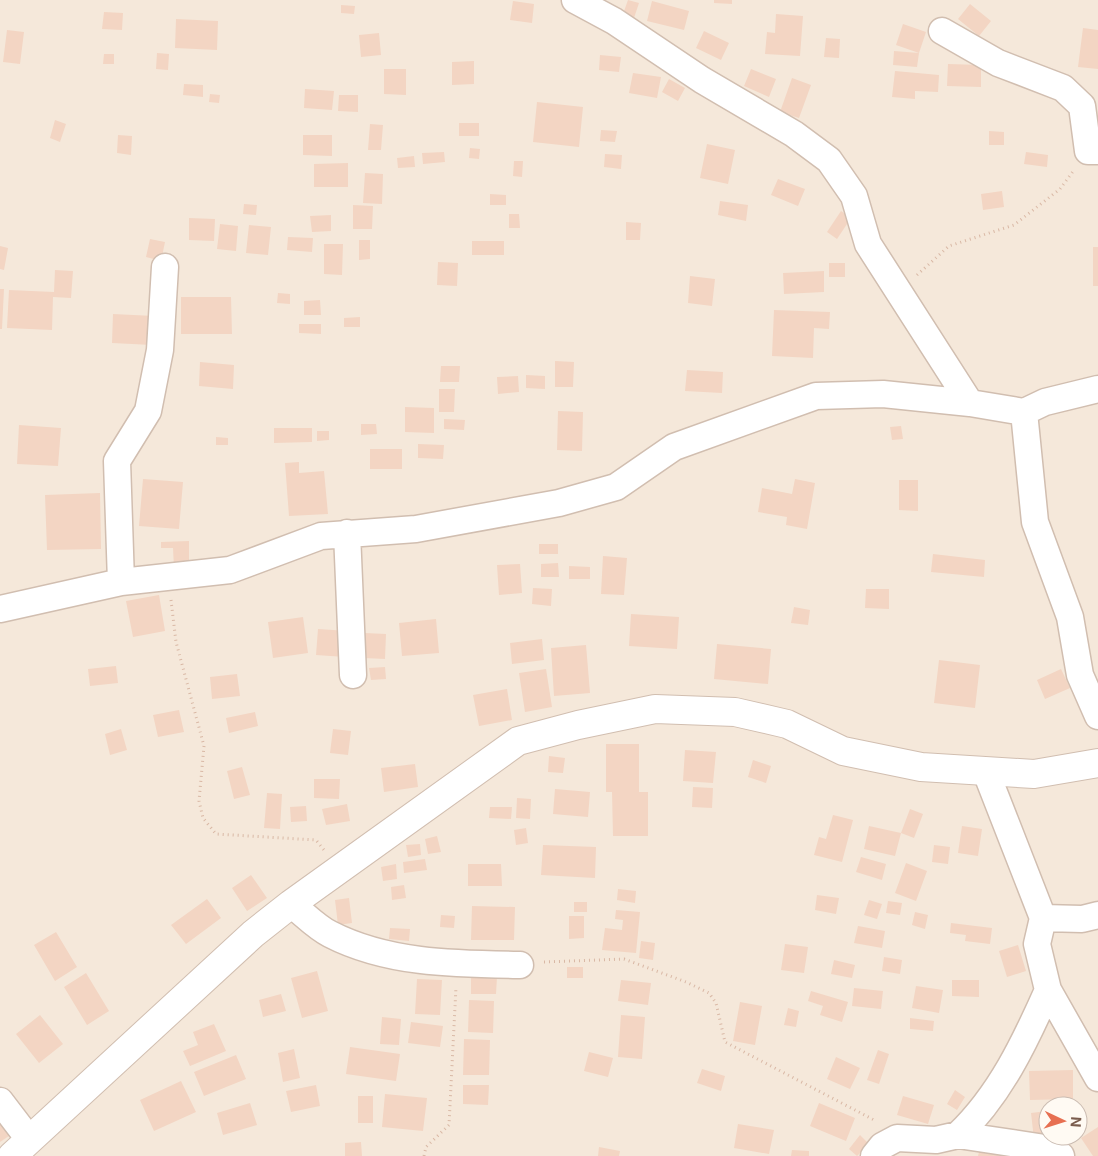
<svg xmlns="http://www.w3.org/2000/svg" width="1098" height="1156" font-family="Inter,sans-serif">
  <style>
    .residential { fill: #f5e8da; fill-rule: evenodd }
    .building { fill: #f3d5c3 }
    .lines { fill: none; stroke-linecap: round; stroke-linejoin: round }
    .minor-casing { stroke: #d1beb0; stroke-width: 29 }
    .tertiary-casing { stroke: #d1beb0; stroke-width: 30 }
    .path { stroke: #d9b8a5; stroke-width: 3; stroke-dasharray: 1 4; stroke-linecap: butt }
    .minor { stroke: #fff; stroke-width: 26 }
    .tertiary { stroke: #fff; stroke-width: 28 }
  </style>
  <rect width="100%" height="100%" fill="#fdf6ec"/>
  <path class="residential" d="M0,0H1098V1156H0ZM1048,1106H1078V1136H1048Z"/>
  <path class="building" d="M628,0L639,3L634,18L623,14Z
    M714,0H732V4L714,3Z
    M513,1L534,4L532,23L510,20Z
    M652,1L689,11L684,30L647,21Z
    M970,4L991,21L979,36L958,19Z
    M341,5L355,6L354,14L341,13Z
    M104,12L123,13L122,30L102,29Z
    M776,14L803,16L800,56L765,54L767,32L775,33Z
    M176,19L218,21L217,50L175,48Z
    M903,24L926,32L919,53L896,45Z
    M1083,28L1098,30V69L1078,67Z
    M7,30L24,32L20,64L3,62Z
    M704,31L729,43L721,60L696,48Z
    M379,33L381,55L361,57L359,35Z
    M826,38L840,39L839,58L824,57Z
    M894,51L919,53L917,67L893,65Z
    M157,53L169,54L168,70L156,69Z
    M104,54H114V64H103Z
    M600,55L621,57L619,72L599,70Z
    M474,61V84L452,85V62Z
    M948,64L981,65V87L947,86Z
    M384,69H406V95L384,94Z
    M751,69L776,79L769,97L744,86Z
    M895,71L939,75L938,92L915,91V99L892,97Z
    M633,73L661,77L657,98L629,93Z
    M792,78L811,85L799,118L780,112Z
    M669,79L685,88L678,101L662,92Z
    M184,84L203,85V97L183,95Z
    M305,89L334,91L332,110L304,108Z
    M210,94L220,95L219,103L209,102Z
    M339,95H358V112L338,111Z
    M537,102L583,107L579,147L533,142Z
    M55,120L66,124L60,142L50,138Z
    M459,123H479V136H459Z
    M370,124L383,125L381,150H368Z
    M601,130L617,131L615,142L600,141Z
    M989,131L1004,132V145H989Z
    M118,135L132,136L131,155L117,153Z
    M303,135H332V156L303,155Z
    M707,144L735,150L728,184L700,178Z
    M470,148L480,149L479,159L469,158Z
    M444,152L445,162L423,164L422,153Z
    M1026,152L1048,155L1047,167L1024,164Z
    M605,154L622,155L621,169L604,167Z
    M414,156L415,167L398,168L397,158Z
    M514,161H523L522,177L513,176Z
    M348,163V187H314V164Z
    M365,173L383,174L382,204L363,203Z
    M778,179L805,189L798,206L771,195Z
    M1002,191L1004,207L983,210L981,194Z
    M490,194L506,195V205H490Z
    M720,201L748,205L746,221L718,215Z
    M244,204L257,205L256,215L243,214Z
    M353,205L373,206L372,229H353Z
    M841,211L851,218L837,239L827,232Z
    M509,214H519L520,228H509Z
    M331,215V231L312,232L310,216Z
    M189,218L215,219L214,241L189,240Z
    M626,222L641,223L640,240H626Z
    M220,224L238,226L236,251L217,249Z
    M249,225L271,227L268,255L246,253Z
    M288,237L313,238L312,252L287,250Z
    M150,239L165,242L161,261L146,257Z
    M359,240H370V259L359,260Z
    M472,241H504V255H472Z
    M324,244H343L342,275L324,274Z
    M0,246L8,248L4,270L0,269Z
    M1093,247H1098V286H1093Z
    M438,262L458,263L457,286L437,285Z
    M829,263H845V277H829Z
    M55,270L73,271L71,298L53,297L52,330L7,328L9,290L54,292Z
    M824,271V292L784,294L783,273Z
    M690,276L715,279L712,306L688,303Z
    M0,289H4L2,329H0Z
    M278,293L290,294V304L277,303Z
    M181,297H231L232,334H181Z
    M320,300L321,315H304V301Z
    M774,310L830,312L829,329L814,328L813,358L772,356Z
    M113,314L154,316L152,345L112,343Z
    M360,317V327H344V318Z
    M299,324H321V334L299,333Z
    M555,361L574,362L573,387H555Z
    M200,362L234,365L233,389L199,386Z
    M441,366H460L459,382H440Z
    M687,370L723,372L722,393L685,391Z
    M526,375L545,376V389L526,388Z
    M518,376L519,392L498,394L497,377Z
    M439,389H455L454,412H439Z
    M405,407L434,408V433L405,432Z
    M558,411L583,412L582,451L557,450Z
    M444,419L465,420L464,430L444,429Z
    M361,424H376L377,434L361,435Z
    M19,425L61,428L58,466L17,464Z
    M901,426L903,439L892,440L890,427Z
    M274,428H312V442L274,443Z
    M317,431H329V440L317,441Z
    M216,437L228,438V445H216Z
    M418,444L444,445L443,459L418,458Z
    M370,449H402V469H370Z
    M299,462V473L324,471L328,514L289,516L285,463Z
    M143,479L183,482L179,529L139,526Z
    M795,479L815,483L807,529L786,525L787,517L758,512L762,488L792,494Z
    M899,480H918V511L899,510Z
    M100,493L101,549L47,550L45,495Z
    M189,541V567L174,568L173,548H161V542Z
    M539,544H558V554H539Z
    M933,554L985,560L984,577L931,572Z
    M603,556L627,558L624,595L601,594Z
    M558,563L559,577H541V564Z
    M520,564L522,593L499,595L497,565Z
    M569,566L590,567V579H569Z
    M533,588L552,589L551,606L532,604Z
    M866,589H889V609L865,608Z
    M159,595L165,631L133,637L126,601Z
    M794,607L810,610L808,625L791,623Z
    M631,614L679,617L677,649L629,646Z
    M303,617L308,653L273,658L268,622Z
    M436,619L439,653L402,656L399,623Z
    M318,629L348,631L345,657L316,655Z
    M365,633L386,634L385,659L364,658Z
    M542,639L544,660L512,664L510,643Z
    M717,644L771,649L768,684L714,679Z
    M586,645L590,693L554,696L551,648Z
    M939,660L980,665L975,708L934,703Z
    M116,666L118,683L90,686L88,669Z
    M385,667L386,679L371,680L369,668Z
    M546,669L552,707L525,712L519,673Z
    M1061,669L1070,688L1045,699L1037,680Z
    M237,674L240,696L212,699L210,677Z
    M507,689L512,720L479,726L473,695Z
    M179,710L184,732L158,737L153,715Z
    M255,712L258,726L229,733L226,718Z
    M121,729L127,750L110,755L105,734Z
    M333,729L351,731L348,755L330,753Z
    M606,744H639V792H648V836H613L612,792H606Z
    M685,750L716,752L713,783L683,781Z
    M549,756L565,758L563,773L548,772Z
    M753,760L771,766L766,783L748,777Z
    M415,764L418,787L384,792L381,768Z
    M242,767L250,795L234,799L227,771Z
    M314,779H340L339,799L314,798Z
    M693,787L713,788L712,808L692,807Z
    M555,789L590,792L588,817L553,814Z
    M267,793L282,794L280,829L264,828Z
    M517,798L531,799L530,819L516,818Z
    M347,804L350,821L326,825L322,809Z
    M306,806L307,821L291,822L290,807Z
    M490,807H512L511,819L489,818Z
    M910,809L923,814L914,838L901,833Z
    M833,815L853,820L842,862L814,855L819,837L826,839Z
    M869,826L901,833L895,856L864,849Z
    M962,826L982,829L978,856L958,853Z
    M526,828L528,843L516,845L514,830Z
    M437,836L441,852L428,854L425,839Z
    M420,844L421,855L408,857L406,845Z
    M543,845L596,847L595,878L541,875Z
    M934,845L950,847L948,864L932,862Z
    M861,857L886,864L882,880L856,872Z
    M425,859L427,870L404,873L403,862Z
    M906,863L927,871L916,901L895,893Z
    M396,864L397,879L383,881L381,867Z
    M468,864H501L502,886H468Z
    M251,875L267,898L247,911L232,888Z
    M404,885L406,898L392,900L391,887Z
    M618,889L636,891L635,903L617,900Z
    M817,895L839,898L836,914L815,910Z
    M349,898L352,923L338,925L335,900Z
    M207,899L221,918L186,944L171,925Z
    M869,900L882,904L877,919L864,915Z
    M888,901L902,903L900,915L886,913Z
    M574,902H587V912H574Z
    M472,906L515,907L514,940H471Z
    M616,910L640,912L636,953L602,950L605,928L622,930L623,920L615,919Z
    M915,912L928,915L925,929L912,925Z
    M441,915L455,916L454,928L440,927Z
    M569,916H584V938L569,939Z
    M951,923L992,928L990,944L965,941L966,935L950,933Z
    M858,926L885,931L882,948L854,943Z
    M390,928L410,929L409,941L389,939Z
    M56,932L77,967L55,981L34,945Z
    M641,941L655,943L653,960L639,958Z
    M785,944L808,947L804,973L781,970Z
    M1018,945L1026,971L1007,977L999,951Z
    M884,957L902,960L900,974L882,971Z
    M834,960L855,965L852,978L831,974Z
    M567,967H583V978H567Z
    M317,971L328,1011L302,1018L291,978Z
    M86,973L109,1011L87,1025L64,987Z
    M471,976L497,977L496,994H471Z
    M417,979L442,980L440,1015L415,1014Z
    M621,980L651,983L648,1005L618,1001Z
    M952,980H979V997L952,996Z
    M916,986L943,990L939,1013L912,1008Z
    M854,988L883,991L881,1009L852,1006Z
    M811,991L848,1002L842,1022L820,1015L823,1006L808,1001Z
    M281,994L286,1011L263,1017L259,1000Z
    M469,1000L494,1001L493,1033L468,1032Z
    M740,1002L762,1006L755,1045L733,1041Z
    M788,1008L799,1011L796,1027L784,1025Z
    M40,1015L63,1044L39,1063L16,1034Z
    M621,1015L645,1017L642,1059L618,1057Z
    M382,1017L401,1019L399,1045L380,1044Z
    M910,1018L934,1021L933,1031L910,1029Z
    M411,1022L443,1026L440,1047L408,1043Z
    M214,1024L226,1051L190,1066L183,1051L198,1045L193,1032Z
    M464,1039L490,1040L489,1075H463Z
    M350,1047L400,1054L396,1081L346,1074Z
    M294,1049L300,1078L283,1082L278,1053Z
    M878,1050L889,1054L879,1084L867,1080Z
    M589,1052L613,1058L608,1077L584,1071Z
    M236,1055L246,1079L204,1096L194,1072Z
    M836,1057L860,1068L850,1089L827,1079Z
    M702,1069L725,1076L721,1091L697,1083Z
    M1073,1070V1099L1030,1100L1029,1071Z
    M181,1081L196,1112L154,1131L140,1100Z
    M316,1085L320,1106L291,1112L286,1091Z
    M463,1085H489L488,1105L463,1104Z
    M955,1090L965,1097L957,1110L947,1104Z
    M385,1094L427,1098L423,1131L382,1127Z
    M358,1096H373V1123H358Z
    M903,1096L934,1105L928,1124L897,1115Z
    M250,1103L257,1125L223,1135L217,1113Z
    M819,1103L855,1118L846,1141L810,1126Z
    M1047,1111L1048,1137L1034,1139L1031,1113Z
    M0,1117L12,1134L0,1142Z
    M738,1124L774,1130L769,1154L734,1148Z
    M1098,1127V1156H1093L1081,1138Z
    M860,1135L869,1144L857,1156L849,1149Z
    M361,1142L362,1156H345V1143Z
    M599,1147L620,1151L619,1156H598Z
    M980,1148L1002,1152L1001,1156H978Z
    M792,1150L809,1151V1156H791Z"/>
  <g class="lines">
    <defs>
      <path id="minor" d="M575,0L614,21L702,80L794,134L829,160L854,196L868,244L970,403
        M942,31L998,63L1063,88L1082,106L1088,151H1098
        M1024,412L1035,522L1070,617L1080,675L1098,716
        M347,533L353,675
        M121,582L117,461L148,411L160,350L165,267
        M0,609L121,582L230,570L321,536L416,529L559,503L616,487L674,447L816,396L883,394L970,403L1024,412L1045,402L1098,389
        M986,772L1043,918L1037,944L1048,990L1098,1078
        M291,904C303,913 316,927 330,934C388,964 457,964 520,965
        M1043,918L1082,919L1098,915
        M0,1101L29,1139
        M958,1135C1000,1095 1025,1042 1048,990
        M874,1156L882,1146L897,1138L936,1140L958,1135L1045,1148L1061,1156"/>
      <path id="tertiary" d="M12,1156L253,934L291,904L518,741L578,725L655,709L735,712L787,724L843,751L921,767L1034,774L1098,763"/>
    </defs>
    <use href="#minor" class="minor-casing"/>
    <use href="#tertiary" class="tertiary-casing"/>
    <path class="path" d="M917,275L949,246L1014,225L1060,189L1074,170
      M171,600L176,642L204,746L199,801L203,818L216,834L316,840L324,850
      M544,962L624,959L686,982L709,993L716,1003L725,1042L876,1121
      M424,1156L426,1147L449,1125L456,987"/>
    <use href="#minor" class="minor"/>
    <use href="#tertiary" class="tertiary"/>
  </g>
  <g transform="translate(1063 1121) rotate(94)"><circle r="24" fill="#fffaf3" stroke="#cabbb1"/>
  <path d="M0-4L9 19L0 12L-9 19Z" fill="#e76f51"/>
  <text y="-8" font-size="14" font-weight="bold" text-anchor="middle" fill="#7a5c4d">N</text>
  </g>
</svg>
